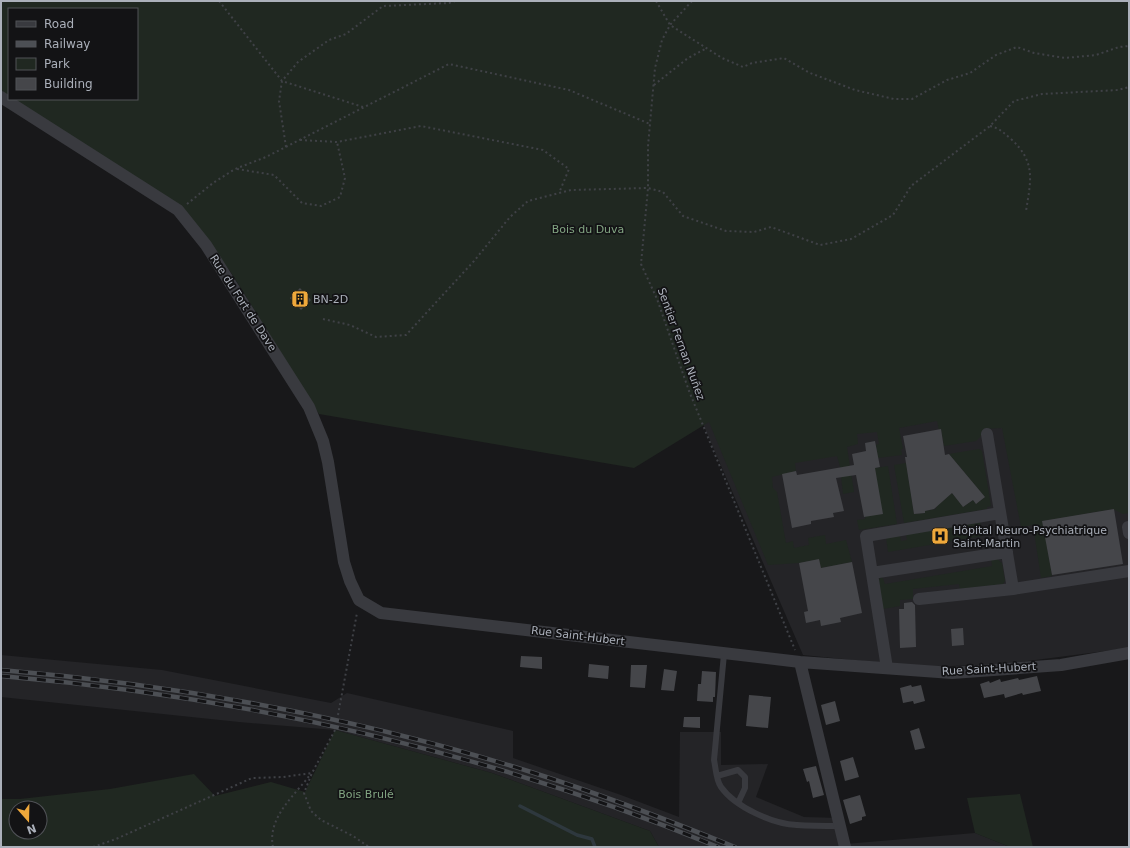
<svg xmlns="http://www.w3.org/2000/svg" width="1130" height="848" font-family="'DejaVu Sans',sans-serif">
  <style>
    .built { fill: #242427 }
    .green { fill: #202821; fill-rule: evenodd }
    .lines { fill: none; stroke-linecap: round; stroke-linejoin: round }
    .stream { stroke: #2e383e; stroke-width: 3.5 }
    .building { fill: #45464a }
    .path { stroke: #3f4146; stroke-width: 2; stroke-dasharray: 2 3; stroke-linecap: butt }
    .lane { stroke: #393a3f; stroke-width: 6 }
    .street { stroke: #393a3f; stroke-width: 12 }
    .rail-casing { stroke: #4c4f54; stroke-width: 4.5 }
    .rail { stroke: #131315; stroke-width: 3; stroke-dasharray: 9; stroke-linecap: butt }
    .labels { text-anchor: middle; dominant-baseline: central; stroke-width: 3.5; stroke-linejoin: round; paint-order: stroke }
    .park-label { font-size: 11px; fill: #82a482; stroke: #131315 }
    .poi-label { font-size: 11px; fill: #abb0ba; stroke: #131315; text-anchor: start }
    .street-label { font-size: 11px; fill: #abb0ba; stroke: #131315 }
  </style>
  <rect width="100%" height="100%" fill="#18181a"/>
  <path class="built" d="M1129,198V648L1005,664L924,667L803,655L703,424Z
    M1,655L162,670L331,703L347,693L513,731V758L621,795L679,817L680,732H721V765L768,764L756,797L804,817L839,818L845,844L975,833L1010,847H659L650,831L492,773L335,730L239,722L1,697Z"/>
  <path class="green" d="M1,1H1129V513L1123,514L1113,509L1043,521L1052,576L1041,578L1033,525L1021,527L1002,428L984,429L980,437L976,441L944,446L941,429L939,430L937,421L899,428L903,449H901L902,455L878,458L876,445L879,444L877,432L857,434L858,444L847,447L854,492L843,494L841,477H843L837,456L795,463L796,471L772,477L773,488L777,492L786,543L793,541L794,548L809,545L808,538L825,535L826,544L846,540L852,562L821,568L819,559L799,563L768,565L709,422L634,468L319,414L232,274L183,208L12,99H137V9H9V97L1,92Z
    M979,449L982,451L991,506L987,507V509L904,523L894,465L906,463L914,514L925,513V511L936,509V507L952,493L963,507L973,500L976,504L985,497L949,454Z
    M888,466L897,524L859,530L857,520L865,519L875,468Z
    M980,522L983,536L888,552L886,537L900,535L901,541L907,540L906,534Z
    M991,558L997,559L1002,563L1005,581L1003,584L960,589L959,584L913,589V599L900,600V606L883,609L878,581L882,576L885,584L992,566Z
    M335,730L492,773L650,831L659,847H1V799H20L110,789L194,774L215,796L271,782L305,792ZM16,808H40V832H16Z
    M1020,794L1033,847H1010L975,833L967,798Z"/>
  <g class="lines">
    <path class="stream" d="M520,806L577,835L592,839L595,847"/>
  </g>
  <path class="building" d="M300,288L311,300L301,310L290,298Z
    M941,429L945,455L949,454L985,497L976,504L973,500L963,507L952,493L934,509L925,511V513L914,514L905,457H907L903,436Z
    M875,441L880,467L875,468L883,514L864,517L856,475L836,478L844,511L833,513L834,517L811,521V524L792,528L782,474L796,471L797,475L854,465L852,454L866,451L865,443Z
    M1114,509L1123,564L1052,575L1042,521Z
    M819,559L821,568L852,562L862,613L840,618L841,622L821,626L820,620L806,623L804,612L808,611L799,563Z
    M912,602L915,605L916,647L900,648L899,609H904V603Z
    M963,628L964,645L952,646L951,629Z
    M521,656L542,657V669L520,667Z
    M589,664L609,666L608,679L588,677Z
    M631,665H647L645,688L630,687Z
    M664,669L677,671L674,691L661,690Z
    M702,671L716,672L715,697H713V702L697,701L698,684H701Z
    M1037,676L1041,691L1023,695L1022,693L1005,698L1004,694L984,698L980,684L989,681L990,683L1000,679L1001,682L1018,678L1019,680Z
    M911,685L912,687L921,685L925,701L914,704L913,701L903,703L900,688Z
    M749,695L771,697L768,728L746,726Z
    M835,701L840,721L826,725L821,705Z
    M684,717H700V728L683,727Z
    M919,728L925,748L915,750L910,731Z
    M853,757L859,777L845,781L840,761Z
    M816,766L824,795L813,798L809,781L807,782L803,769Z
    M860,795L866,816L862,817V820L850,824L843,800Z"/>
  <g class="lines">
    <path class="path" d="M219,1L282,81L363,107
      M656,1L670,25L722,58L743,67L752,63L784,58L810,73L855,90L894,99H912L947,80L970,73L996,55L1017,47L1034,53L1065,58L1096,55L1119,47L1129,46
      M692,1L670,25L662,40L655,68L648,146V188L641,264L657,299L689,391L795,650
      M654,85L688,58L707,48
      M990,126C999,128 1004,133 1011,139C1036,162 1031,180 1026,211
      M300,140L337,142L421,126L543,150L569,169L559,193
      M286,147L279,101L282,81L298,62L329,40L346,34L383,6L449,3L455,1
      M237,169L274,175L302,203L321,206L340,197L345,178L337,142
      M187,204L213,183L235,169L266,157L449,64L569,90L650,124
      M323,319L350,325L376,337L406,335L474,261L510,217L528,201L571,190L648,188L663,192L683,216L726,231L754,232L771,227L820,245L851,239L893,215L911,186L990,126L1014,101L1042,94L1118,90L1129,87
      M338,715L357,613
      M335,730L312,773L304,793L311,811L321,820L353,836L369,847
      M93,847L116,839L252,778L283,777L312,773
      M273,847C267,818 294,796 310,775"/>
    <path class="lane" d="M724,654L714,760C716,769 716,780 721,787C735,807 773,824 797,825C811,826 826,826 841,826
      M717,776L738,770L745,777V788L738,803"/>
    <path class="street" d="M1,97L178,210L206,245L309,407L323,441L328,462L344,562L350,581L359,600L381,613L800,662L952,673L1061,665L1129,653
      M987,434L1013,589
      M1129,527H1128L1129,533
      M872,573L1007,552
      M919,599L1013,589L1129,571
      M800,662L845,847
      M887,668L866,536L1000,513"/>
    <defs>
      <path id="rail" d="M1,670C181,685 359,718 531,772C600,794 668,820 735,847
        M1,676C247,697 490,753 718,847"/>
    </defs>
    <use href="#rail" class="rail-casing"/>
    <use href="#rail" class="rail"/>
  </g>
  <defs>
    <symbol id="building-square" viewBox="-11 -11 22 22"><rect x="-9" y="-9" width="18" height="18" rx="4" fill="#efa83b" stroke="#131315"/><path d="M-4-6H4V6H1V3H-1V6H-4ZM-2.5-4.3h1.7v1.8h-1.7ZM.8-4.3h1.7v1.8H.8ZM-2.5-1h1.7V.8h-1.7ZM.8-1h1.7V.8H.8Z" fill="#111"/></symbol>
    <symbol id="hospital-square" viewBox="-11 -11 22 22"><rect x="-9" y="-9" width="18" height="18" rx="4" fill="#efa83b" stroke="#131315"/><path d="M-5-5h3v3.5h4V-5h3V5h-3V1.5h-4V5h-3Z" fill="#111"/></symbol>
  </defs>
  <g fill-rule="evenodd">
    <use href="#building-square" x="290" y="289" width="20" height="20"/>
    <use href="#hospital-square" x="930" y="526" width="20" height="20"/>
  </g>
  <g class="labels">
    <g class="park-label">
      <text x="588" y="229">Bois du Duva</text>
      <text x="366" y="794">Bois Brulé</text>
    </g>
    <g class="poi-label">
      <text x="313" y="299">BN-2D</text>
      <text x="953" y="530">Hôpital Neuro-Psychiatrique<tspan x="953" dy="13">Saint-Martin</tspan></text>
    </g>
    <g class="street-label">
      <text transform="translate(243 303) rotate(57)">Rue du Fort de Dave</text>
      <text transform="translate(681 344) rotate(70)">Sentier Fernan Nuñez</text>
      <text transform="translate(578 636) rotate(7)">Rue Saint-Hubert</text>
      <text transform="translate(989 669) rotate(-3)">Rue Saint-Hubert</text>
    </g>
  </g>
  <rect width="1130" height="848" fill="none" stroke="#abb0ba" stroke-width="4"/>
  <rect x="8" y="8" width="130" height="92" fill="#131315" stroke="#505257"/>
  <rect x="16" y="21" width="20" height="6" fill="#393a3f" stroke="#505257"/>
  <text x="44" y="28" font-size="12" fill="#abb0ba">Road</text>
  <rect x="16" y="41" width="20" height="6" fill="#4c4f54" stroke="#505257"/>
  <text x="44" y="48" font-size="12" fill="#abb0ba">Railway</text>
  <rect x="16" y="58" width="20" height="12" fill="#202821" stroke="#505257"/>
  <text x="44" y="68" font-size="12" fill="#abb0ba">Park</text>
  <rect x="16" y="78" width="20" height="12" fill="#45464a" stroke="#505257"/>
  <text x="44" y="88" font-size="12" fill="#abb0ba">Building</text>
  <g transform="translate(28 820) rotate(160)"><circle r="19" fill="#131315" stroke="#505257"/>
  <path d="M0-3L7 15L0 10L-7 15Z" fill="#efa83b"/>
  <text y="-6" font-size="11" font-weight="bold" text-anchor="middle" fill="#abb0ba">N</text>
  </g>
</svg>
